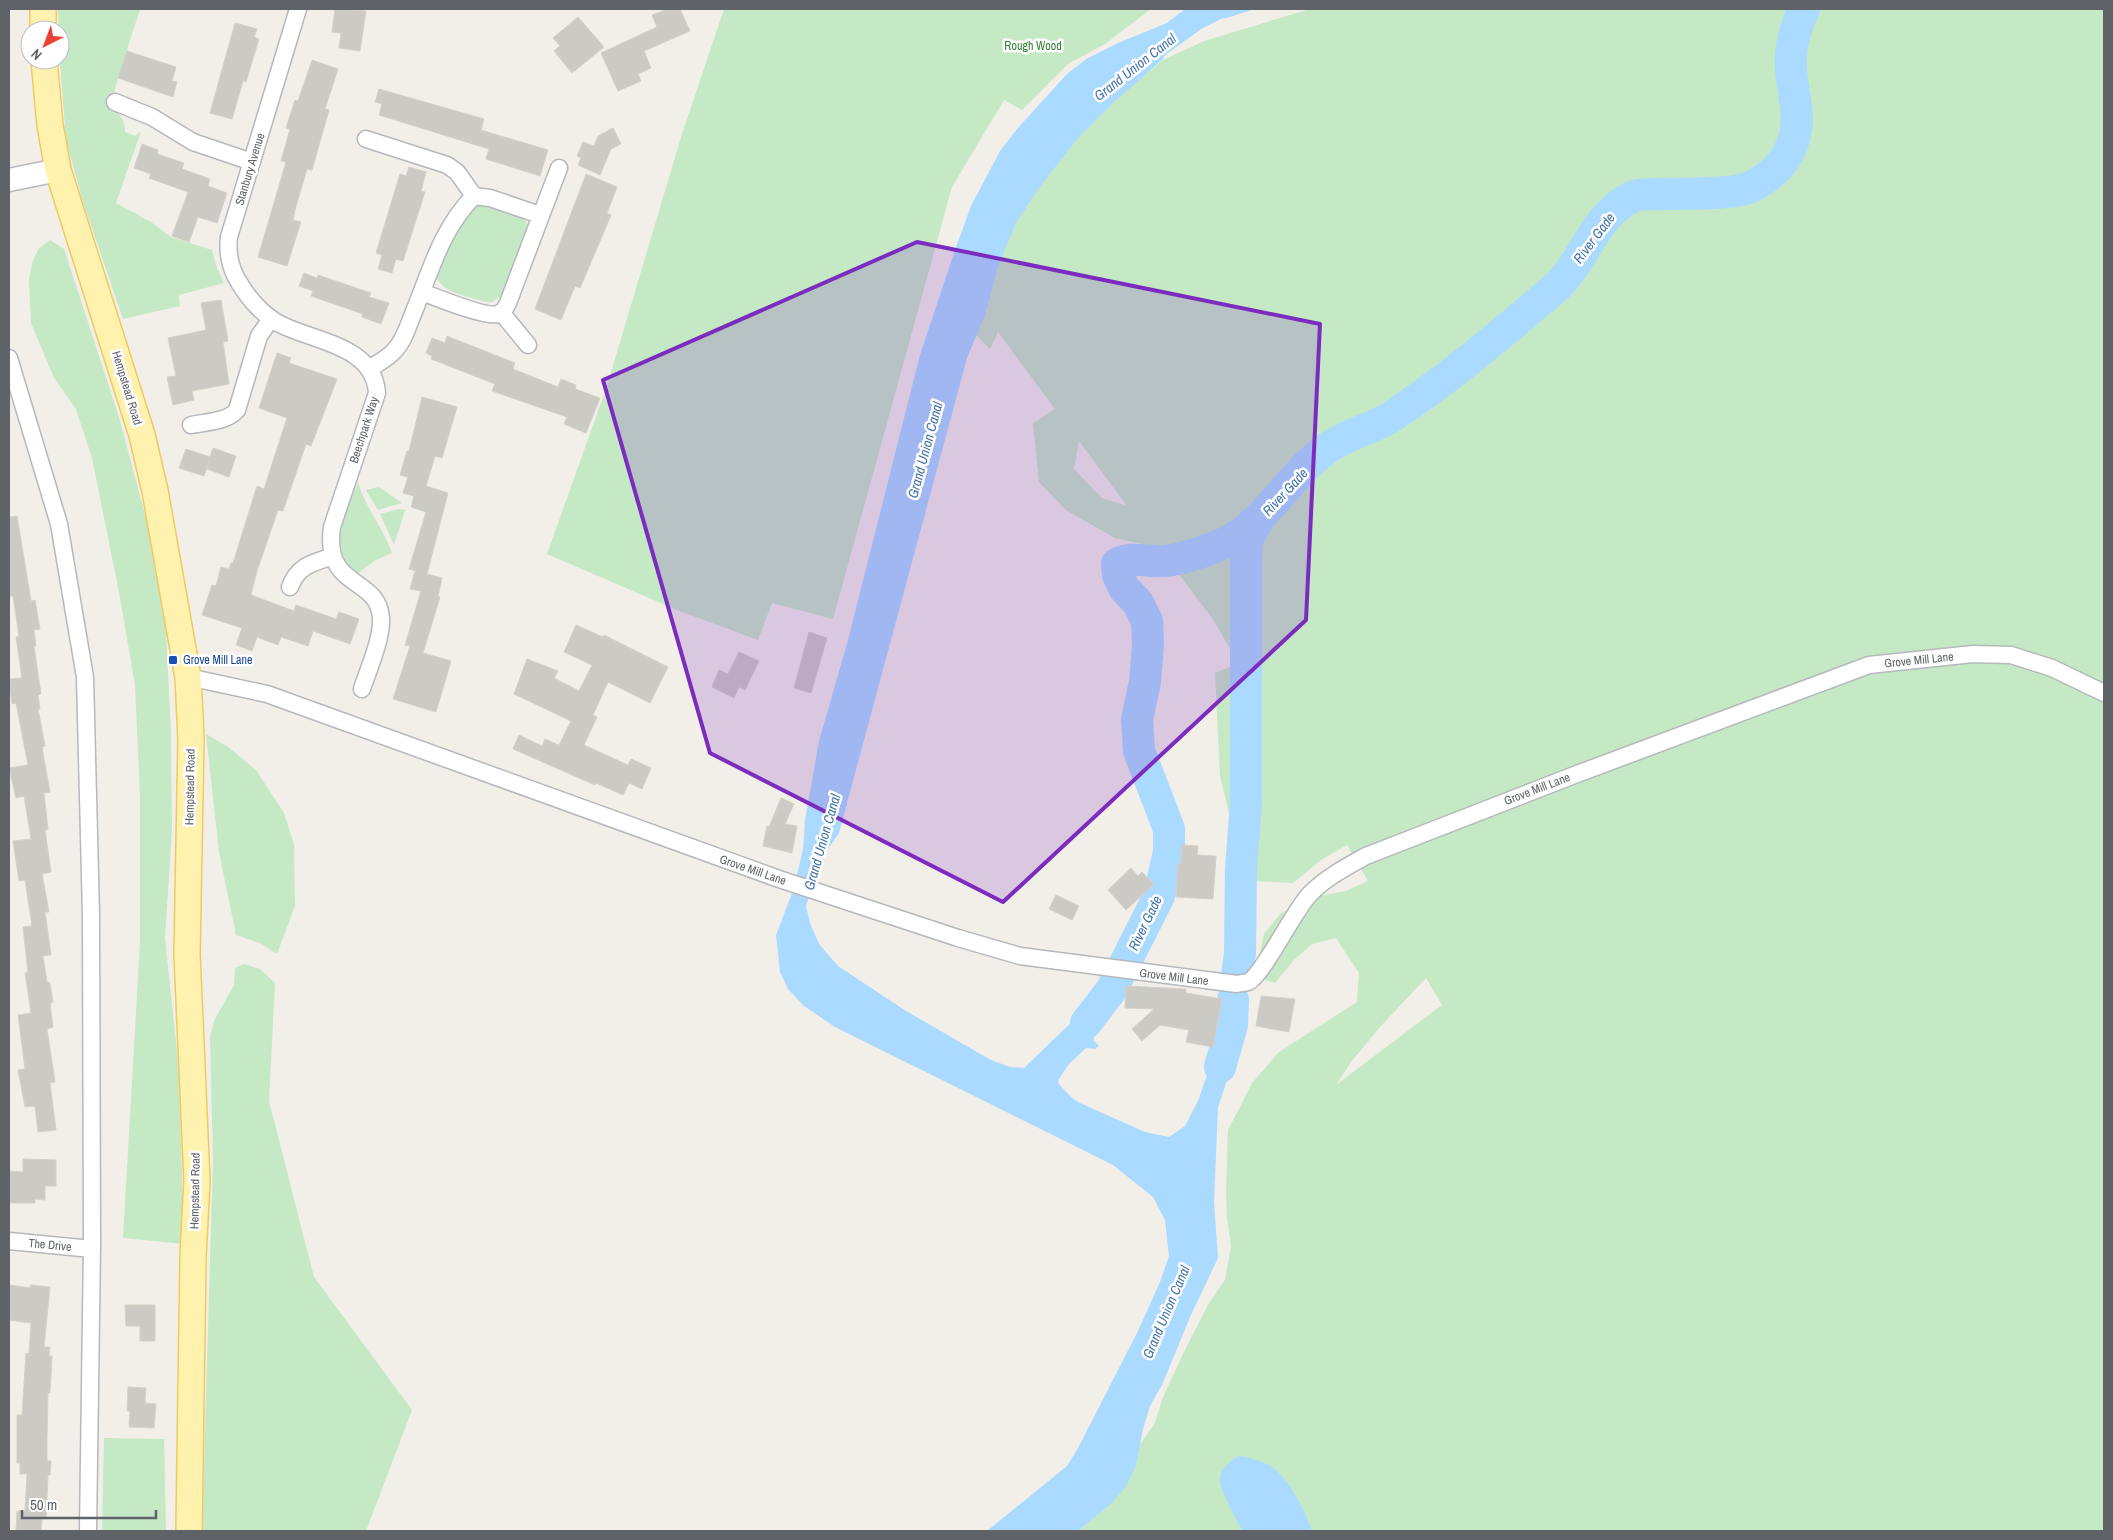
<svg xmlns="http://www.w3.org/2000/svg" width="2113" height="1540" font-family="'Archivo Narrow',sans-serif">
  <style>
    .green { fill: #c5e8c5; fill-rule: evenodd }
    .water { fill: #aadaff }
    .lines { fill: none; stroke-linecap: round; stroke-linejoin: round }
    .canal { stroke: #aadaff; stroke-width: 19 }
    .river { stroke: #aadaff; stroke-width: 32 }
    .building { fill: #cccac5; stroke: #d6d1c6 }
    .street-casing { stroke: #b5b8bc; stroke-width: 19 }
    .secondary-casing { stroke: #b6babf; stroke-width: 25 }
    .primary-casing { stroke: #f2c960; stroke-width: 28 }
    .street { stroke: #fff; stroke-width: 16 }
    .secondary { stroke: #fff; stroke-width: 22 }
    .primary { stroke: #fff2af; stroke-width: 25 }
    .marked { fill: #7b2cbf; fill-opacity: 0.2; stroke: #7b2cbf; stroke-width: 4; stroke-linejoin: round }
    .transit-dot { fill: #1a4fb4; stroke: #fff; stroke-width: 2 }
    .labels { text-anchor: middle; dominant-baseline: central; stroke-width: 5; stroke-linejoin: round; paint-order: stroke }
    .park-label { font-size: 12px; fill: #348238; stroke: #fff }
    .street-label { font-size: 12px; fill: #5f6368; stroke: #fff }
    .transit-label { font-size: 12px; fill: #164399; stroke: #fff; text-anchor: start }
    .water-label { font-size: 14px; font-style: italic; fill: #4174aa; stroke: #fff }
  </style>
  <rect width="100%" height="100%" fill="#f1efe8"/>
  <path class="green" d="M58,9H140L115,88L112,108C121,115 125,121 125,132L135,136L141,131L116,203L151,222L171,237L212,250L217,268L224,283L179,295L180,306L123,319L83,202L66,140L60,63Z
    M724,9H1151L1105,44L1068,64L1022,110L1004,100L952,187L833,619L772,603L758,640L677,610L547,554L606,389L682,134Z
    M1310,9H2104V1531H1078L1111,1504L1136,1465L1139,1446L1155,1423L1163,1397L1185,1350L1209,1303L1225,1280L1231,1246L1227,1218L1226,1191L1228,1130L1252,1083L1279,1052L1357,1002L1359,973L1336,938L1312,944L1294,960L1275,983L1255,977L1264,934L1281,913L1315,897L1346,891L1368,881L1347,845L1321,860L1293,883L1255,881L1256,844L1232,825L1220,776L1215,673L1232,666L1241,667L1212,618L1159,548L1115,538L1066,510L1039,482L1033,423L1055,409L998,332L990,349L970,329L1011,220L1072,140L1117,98L1163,60L1204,41ZM1079,441L1127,506L1102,498L1074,469ZM1426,978L1442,1005L1336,1085L1351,1062L1380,1027Z
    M481,203C492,204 525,216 529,226L501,296L492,302H486C468,296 437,293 435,271L469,212L474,206Z
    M50,240L64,249L119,417L155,552L166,632L171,732L172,830L165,938L179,1071L184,1244L123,1238L140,943V796L135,685L119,592L92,458L76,409L54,378L31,323L29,279L33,260L39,248Z
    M358,482C365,507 383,528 392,553L374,561L357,574C326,546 346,514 358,482Z
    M379,487L402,503L378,510L366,490Z
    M399,509L405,510L394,545L380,514Z
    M206,734L228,747L256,770L284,813L294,844L295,906L277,954L260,943L236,935L219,852Z
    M244,964L260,969L275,983L269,1101L314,1277L412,1410L366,1531H202L213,1160L210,1036L215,1019L234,985L235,968Z
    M104,1438L164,1439L166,1531H102Z"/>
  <path class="water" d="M1185,9H1255L1226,18L1204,19L1189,23L1176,31L1163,59L1113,103L1079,137L1041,185L1017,221L999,263L985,315L967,358L839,833L821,859L806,906L810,923L819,944L838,966L906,1011L991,1060L1010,1067L1024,1068L1078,1016L1103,988L1112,989L1120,994L1093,1032L1094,1041L1099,1046L1095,1049L1086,1048L1069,1064L1059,1079L1058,1083L1071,1097L1080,1103L1145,1132L1169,1137L1185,1126L1198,1101L1224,1026L1232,1025L1238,1029L1228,1077L1218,1107L1214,1202L1218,1258L1190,1317L1162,1385L1150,1406L1143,1429L1136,1465L1126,1486L1111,1504L1078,1531H987L1067,1466L1077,1450L1138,1331L1160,1282L1169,1256L1165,1220L1153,1197L1113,1165L835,1027L804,1006L788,989L780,972L776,935L794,888L803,849L805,820L819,741L848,640L920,355L955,250L971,206L1000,151L1017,129L1066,75L1086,59L1118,43L1167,23Z
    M1238,1456C1248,1457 1263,1461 1272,1467C1290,1480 1305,1511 1312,1531H1243C1237,1522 1233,1513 1228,1503C1217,1480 1215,1472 1238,1456Z"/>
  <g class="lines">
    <path class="canal" d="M1153,52L1196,21L1219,9"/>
    <path class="river" d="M1237,976L1240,953L1241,869L1246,803V562L1247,539L1258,521
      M1086,1023L1112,989L1159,896L1169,852V829L1139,751L1137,719L1145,682L1148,644L1147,621L1138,603L1124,588L1118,575L1117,564C1130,555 1150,563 1165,561C1184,559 1217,548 1234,538C1272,514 1290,475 1325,450C1346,434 1373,429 1394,415C1450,378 1501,334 1552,291C1584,265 1593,214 1634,196C1641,193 1654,195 1663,194C1688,193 1716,195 1741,190C1756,187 1776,172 1784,160C1810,120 1788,94 1791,55C1792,39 1797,24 1804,9
      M1220,1067L1232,1025L1233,1000"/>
  </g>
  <path class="building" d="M335,9L366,11L360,51L339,48L341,33L332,32Z
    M668,9H680L690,31L644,51L651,68L638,74L641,81L618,91L601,53L657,27L652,15Z
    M578,17L604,47L572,73L554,51L560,46L553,38Z
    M235,23L257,29L254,37L259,39L246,82L243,81L232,119L210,113Z
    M127,51L176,67L172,81L177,82L173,97L118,78Z
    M312,60L338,69L325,109L329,110L312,170L307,169L295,210L293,220L301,222L287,266L258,257L286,162L281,161L290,129L286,128L295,100L298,101Z
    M379,89L484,119L481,130L548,150L540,176L486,159L489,149L379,115L382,104L375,102Z
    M613,128L621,144L611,149L600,175L578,165L581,158L577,156L583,142L594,146L598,136Z
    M142,144L158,150L157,154L184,163L182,169L210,179L208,186L227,193L217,223L198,217L189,242L172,236L188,192L149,178L151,174L134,168Z
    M409,167L426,172L421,191L425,192L403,261L396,259L392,273L378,269L382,255L376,253L400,174L406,176Z
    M586,174L617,187L607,213L611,215L595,253L580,288L575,286L561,320L535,309Z
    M304,273L317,278L318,275L371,293L369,297L389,303L381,324L362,317L363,314L311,296L313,291L299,286Z
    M221,300L228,341L223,342L229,384L192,391L194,400L173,405L167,377L176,376L168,338L206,330L201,303Z
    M447,336L515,363L513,369L558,387L561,379L576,385L575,389L600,398L586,433L564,424L567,417L492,391L495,384L431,359L432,356L426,353L432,338L445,343Z
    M277,353L291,358L289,363L337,379L311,446L306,444L283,511L278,510L257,571L251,595L294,611L296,605L336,619L339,612L359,619L350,644L313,631L308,646L281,637L278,645L257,637L252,651L236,645L242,628L202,615L212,585L216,586L221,567L229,569L231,563H233L257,486L264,489L287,418L259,408Z
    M422,397L457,407L442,458L435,456L426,486L448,493L427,574L442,578L438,596L440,597L423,653L451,661L436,712L393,699L410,646L405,645L421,591L410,589L415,571H417L409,569L426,512L411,507L414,496L403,493L408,477L400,475L407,451H409Z
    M213,448L236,456L229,477L207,469L210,459L204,476L179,468L186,449L210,457Z
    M17,516L31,601L35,600L40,629L34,630L36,646H34L41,694L38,695L40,709H38L45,746L42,747L50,792L44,793L48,829L45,830L51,872L42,874L49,912H45L51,955L43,956L47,982L50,983L53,1002L50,1003L53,1027L47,1029L55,1082L50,1083L56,1130L38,1132L35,1106L25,1107L18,1070L25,1069L18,1015L31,1013L25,973L28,972L23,927L32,926L25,880L19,881L13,841L31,839L24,796L16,798L9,768L28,765L16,703L12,704L9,679L22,678L16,637L19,636L13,596H9V517Z
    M576,625L603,637L604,635L668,667L650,703L608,682L593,715L597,717L584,745L628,765L631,759L651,768L642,789L629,783L623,795L596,783L595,785L513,749L519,735L542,746L545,739L559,745L571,721L514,694L527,659L558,671L554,678L579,691L592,665L564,652Z
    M809,632L827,638L811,693L794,688Z
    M739,652L759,661L745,690L739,687L734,698L712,687L719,670L728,674Z
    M781,798L794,804L785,824L797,826L792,853L763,846L767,826L769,827Z
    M1182,845L1198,846L1197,855L1216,856L1213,899L1176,897L1178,864H1181Z
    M1131,868L1138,876L1142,872L1154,884L1126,910L1108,890Z
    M1056,895L1079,906L1072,920L1049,909Z
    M1126,986L1186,989V993L1222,999L1213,1047L1186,1042L1189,1030L1160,1025L1142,1041L1132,1029L1154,1009L1125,1008Z
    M1261,996L1295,999L1289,1032L1256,1026Z
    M23,1159L56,1160V1186H45V1200L35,1199V1203H9V1171L23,1172Z
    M9,1285L30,1288V1285L50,1287L44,1347H50L49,1356H52L50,1393H48L47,1437V1460L51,1461L50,1475H48L46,1519H42L41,1531H16L17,1511H25L27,1474H20V1463H17V1415H22L26,1353L29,1354L31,1323L9,1320Z
    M125,1305H155V1341H140V1326H126Z
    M128,1387L146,1388L145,1403L156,1404L154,1428L129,1427L130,1411H127Z"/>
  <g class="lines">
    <defs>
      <path id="street" d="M298,9L229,237C227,254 230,269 240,284C250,301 266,318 284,326C318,342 374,347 377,393L332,527C323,591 379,575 381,619C382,639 368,670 362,689
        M115,102L152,117L193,142L252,162
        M366,139L447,165L457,172L474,196
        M422,292C435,297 487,318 498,314C503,313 506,307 508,303L559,168
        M501,312L528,345
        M9,358L59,524L85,677L91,915L92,1244L88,1531
        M369,369C378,363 388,358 394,351C404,341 408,326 413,314C430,273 441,229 474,196L490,198L540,215
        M191,425C206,422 227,422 237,410L259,336L271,319
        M290,587C298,565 313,563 333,556
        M188,677L267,694L779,879L958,938L1020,956L1237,984C1240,983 1245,983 1248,982C1262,976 1294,911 1309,895C1325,878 1346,867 1366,856L1577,774L1869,665L1973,654L2011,655L2052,668L2104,693
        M9,1241L92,1249"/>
      <path id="secondary" d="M9,180L58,170"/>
      <path id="primary" d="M43,9V30
        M44,60L50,125L58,170L142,435L155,491L188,677L191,739L187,954L197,1181L193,1257L189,1531"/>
    </defs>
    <use href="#street" class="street-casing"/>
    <use href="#secondary" class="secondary-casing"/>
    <use href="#primary" class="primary-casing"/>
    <use href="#street" class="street"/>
    <use href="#secondary" class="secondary"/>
    <use href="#primary" class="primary"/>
  </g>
  <path class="marked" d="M917,242L1320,324L1306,620L1003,902L710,753L603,380Z"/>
  <rect class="transit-dot" x="168" y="655" width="10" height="10" rx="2.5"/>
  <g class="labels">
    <g class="park-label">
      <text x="1033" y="46">Rough Wood</text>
    </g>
    <g class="street-label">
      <text transform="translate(250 169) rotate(-73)">Stanbury Avenue</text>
      <text transform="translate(127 388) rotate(73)">Hempstead Road</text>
      <text transform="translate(364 430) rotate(-72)">Beechpark Way</text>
      <text transform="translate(1919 660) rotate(-6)">Grove Mill Lane</text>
      <text transform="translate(190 787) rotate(-89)">Hempstead Road</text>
      <text transform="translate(1537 789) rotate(-21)">Grove Mill Lane</text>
      <text transform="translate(753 870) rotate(19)">Grove Mill Lane</text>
      <text transform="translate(1174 977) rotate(7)">Grove Mill Lane</text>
      <text transform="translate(195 1191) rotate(-89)">Hempstead Road</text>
      <text transform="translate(50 1245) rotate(5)">The Drive</text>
    </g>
    <g class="transit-label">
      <text x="183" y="660">Grove Mill Lane</text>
    </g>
    <g class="water-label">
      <text transform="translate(1135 67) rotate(-38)">Grand Union Canal</text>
      <text transform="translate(1594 238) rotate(-53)">River Gade</text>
      <text transform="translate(925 450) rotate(-75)">Grand Union Canal</text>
      <text transform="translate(1285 492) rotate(-47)">River Gade</text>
      <text transform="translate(822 842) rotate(-74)">Grand Union Canal</text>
      <text transform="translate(1145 923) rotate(-64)">River Gade</text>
      <text transform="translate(1166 1312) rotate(-67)">Grand Union Canal</text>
    </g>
  </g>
  <rect width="2113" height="1540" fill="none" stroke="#5f6368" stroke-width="20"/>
  <g transform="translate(45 45) rotate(222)"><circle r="24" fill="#ffffff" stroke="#bfc1c3"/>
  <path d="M0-4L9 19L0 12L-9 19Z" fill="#ea4335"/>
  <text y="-8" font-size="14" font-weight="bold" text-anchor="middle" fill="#5f6368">N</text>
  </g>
  <path d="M22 1510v8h134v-8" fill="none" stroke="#5f6368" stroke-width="2.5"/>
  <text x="30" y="1510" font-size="15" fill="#5f6368" stroke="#ffffff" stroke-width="4" paint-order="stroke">50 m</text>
</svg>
